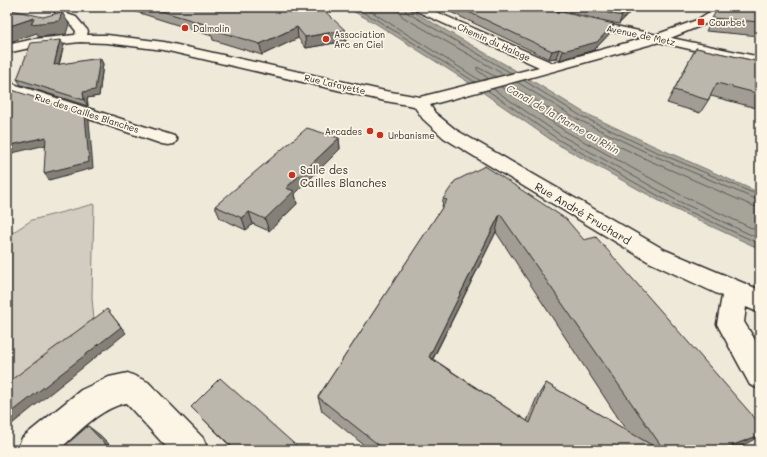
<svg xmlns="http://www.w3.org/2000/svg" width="767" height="457" font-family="Mali,sans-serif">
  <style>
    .green { fill: #d2cdc0; stroke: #7e7c76 }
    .water { fill: #a6a399; stroke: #75736d }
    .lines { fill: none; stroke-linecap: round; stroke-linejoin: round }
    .shore { stroke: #5c5b57; stroke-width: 1 }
    .minor-casing { stroke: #2b2b2b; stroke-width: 3 }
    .tertiary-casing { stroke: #2b2b2b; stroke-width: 3 }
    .secondary-casing { stroke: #2b2b2b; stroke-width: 3 }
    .minor { fill: #fcf5e5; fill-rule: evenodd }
    .tertiary { fill: #fcf5e5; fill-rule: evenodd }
    .secondary { fill: #fcf5e5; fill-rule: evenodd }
    .wall { fill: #a29d94; stroke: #2b2b2b; fill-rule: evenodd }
    .shaded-wall { fill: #848078; stroke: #2b2b2b }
    .building { fill: #bcb7ac; stroke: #2b2b2b }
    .poi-dot { fill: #c8321e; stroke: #fcf5e5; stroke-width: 1.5 }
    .labels { text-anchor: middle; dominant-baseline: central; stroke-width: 3.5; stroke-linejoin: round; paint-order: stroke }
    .far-poi-label { font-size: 9px; fill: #2b2b2b; stroke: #fcf5e5; text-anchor: start }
    .far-street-label { font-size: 9px; fill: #2b2b2b; stroke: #fcf5e5 }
    .far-water-label { font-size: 10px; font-style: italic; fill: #565552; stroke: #fcf5e5 }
    .poi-label { font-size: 11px; fill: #2b2b2b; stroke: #fcf5e5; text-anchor: start }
    .street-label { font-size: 11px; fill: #2b2b2b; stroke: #fcf5e5 }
  </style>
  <rect width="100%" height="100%" fill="#efe9da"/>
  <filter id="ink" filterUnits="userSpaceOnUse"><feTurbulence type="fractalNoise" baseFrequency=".025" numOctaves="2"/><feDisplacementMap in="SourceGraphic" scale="8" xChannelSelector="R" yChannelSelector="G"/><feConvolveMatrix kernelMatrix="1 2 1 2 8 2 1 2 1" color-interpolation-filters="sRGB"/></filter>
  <g filter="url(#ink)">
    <path class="green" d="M94,204L92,298L94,320L7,385V236L32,220Z"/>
    <path class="water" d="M345,7H408L407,8L513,69L583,112L654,146L760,193V249L672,208L557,144L465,80L375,23Z"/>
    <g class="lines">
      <path class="shore" d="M353,7L377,20L475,82
        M364,7L481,81
        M399,7V12L403,17L505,75
        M404,7L406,12L511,73
        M489,79L477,70V67L496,77
        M523,80L581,116L652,150L760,196
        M517,82L579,120L650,154L760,201
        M509,84L577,126L648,160L753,206L760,207
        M501,87L565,131L679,194L760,232
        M493,89L562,136L676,200L760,239
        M487,90L559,140L673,204L760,244"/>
      <defs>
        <path id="minor" d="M52,7H62L67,14L76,17L88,31L87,35H107L164,42L385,91L420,97L539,67L412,9L411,7H425L553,63L659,34L663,35L665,38L663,41L430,105L435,113L456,130L646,239L665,250L760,290V313L746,307L744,322L760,348V389L750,385L717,324L722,296L649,262L444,138L423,119L414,106L385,101L164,50L107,43L80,42L34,47L7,53V45L34,39L75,35L76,31L68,21L59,18Z
          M7,82L174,136L177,140L174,144L168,145L162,144L7,91Z
          M128,373L148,382L203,438L208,450H169L126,403C99,409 79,432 59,450H17L22,438L81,390L109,377Z"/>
        <path id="tertiary" d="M717,7H729L705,24L663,41H655L653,38L655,35L697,20Z"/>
        <path id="secondary" d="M583,19L760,57V65L579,24L577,22L579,20Z"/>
      </defs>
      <use href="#minor" class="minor-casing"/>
      <use href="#tertiary" class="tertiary-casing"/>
      <use href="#secondary" class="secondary-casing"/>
      <use href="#minor" class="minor"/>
      <use href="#tertiary" class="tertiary"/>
      <use href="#secondary" class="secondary"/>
    </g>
    <path class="wall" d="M121,7H320L346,41L306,48L298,38L262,55L213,40L212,36Z
      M440,7H539L611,32L594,50L560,60L556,58L549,59Z
      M544,7H635L619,24Z
      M760,7V36L706,31L717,10Z
      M64,45L59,65L100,58L103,64L99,96L87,98L88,106L21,85L17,79Z
      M696,48L760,62V109L711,96L700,113L667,103Z
      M339,138L340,149L295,194L297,204L269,231L253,224L246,230L220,218L215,206Z
      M485,166L744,445L730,450H370L322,411L318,397L442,208L443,199ZM496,232L626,430L546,383L537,397L527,421L433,359Z
      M191,407L301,450H234Z"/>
    <path class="shaded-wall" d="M631,7H635L619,24L622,16Z
      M62,12L69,24L66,34L39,37L37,33L7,43V27L34,18L37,23Z
      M614,24L611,32L594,50L560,60L563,51Z
      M297,27L298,38L262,55L260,44Z
      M345,30L346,41L306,48L305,37Z
      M60,40L64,45L57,71L54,65Z
      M559,49L556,58L549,59L552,51Z
      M100,58L103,64L99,96L87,98L88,106L84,100L83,92Z
      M85,114L89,121L93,168L49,180L44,173Z
      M46,137L50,144L8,154L7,152V146Z
      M339,138L340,149L295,194L297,204L269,231L265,219L286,188Z
      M249,212L253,224L246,230L242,218Z
      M500,214L496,232L426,372L429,357Z
      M107,309L126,333L7,428V416Z
      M88,426L100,435L115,450H111Z
      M760,435V436L744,445L730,450H720Z"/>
    <path class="building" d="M148,7H320L345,30L305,37L297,27L260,44L210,29L214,27Z
      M458,7H539L614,24L597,42L563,51L559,49L552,51Z
      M582,7H631L622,16Z
      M721,7H760V22L712,18L717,10Z
      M7,9L43,17L62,12L59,21L31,24L34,18L7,27Z
      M60,40L54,65L100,58L95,90L83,92L84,100L17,79L31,43Z
      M696,48L760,62V94L717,83L708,100L674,90Z
      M12,90L85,114L89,162L44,173L46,137L7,146V100H8Z
      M307,128L339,138L286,188L294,191L265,219L249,212L242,218L215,206Z
      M485,166L566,219L584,240L596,237L760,424V435L720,450H664L500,214L429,357L530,423L546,383L660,450H385L318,397L447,200L443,199L455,181Z
      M107,309L121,327L7,416V383Z
      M220,378L301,450H235L191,407Z
      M88,426L111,450H60Z"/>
  </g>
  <g class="poi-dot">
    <rect x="697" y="18" width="8" height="8" rx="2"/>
    <circle cx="185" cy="28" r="4"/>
    <circle cx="326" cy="39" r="4"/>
    <circle cx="370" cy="131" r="4"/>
    <circle cx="380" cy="135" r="4"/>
    <circle cx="292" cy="175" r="4"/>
  </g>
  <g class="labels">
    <g class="far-poi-label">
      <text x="709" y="22">Courbet</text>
      <text x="193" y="28">Dalmolin</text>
      <text x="334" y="34">Association<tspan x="334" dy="10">Arc en Ciel</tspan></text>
      <text x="362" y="131" text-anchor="end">Arcades</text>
      <text x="388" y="135">Urbanisme</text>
    </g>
    <g class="far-street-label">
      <text transform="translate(641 35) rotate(12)">Avenue de Metz</text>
      <text transform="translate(494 42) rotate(24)">Chemin du Halage</text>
      <text transform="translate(335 84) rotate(13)">Rue Lafayette</text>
      <text transform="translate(87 113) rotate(18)">Rue des Cailles Blanches</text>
    </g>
    <g class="far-water-label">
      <text transform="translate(563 119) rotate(30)">Canal de la Marne au Rhin</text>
    </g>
    <g class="poi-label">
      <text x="300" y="169">Salle des<tspan x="300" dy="13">Cailles Blanches</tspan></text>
    </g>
    <g class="street-label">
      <text transform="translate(583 213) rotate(31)">Rue André Fruchard</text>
    </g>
  </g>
  <rect width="767" height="457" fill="none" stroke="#fcf5e5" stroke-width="24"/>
  <rect x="12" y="12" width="743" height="433" fill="none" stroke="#2b2b2b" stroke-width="1.5" filter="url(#ink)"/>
</svg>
